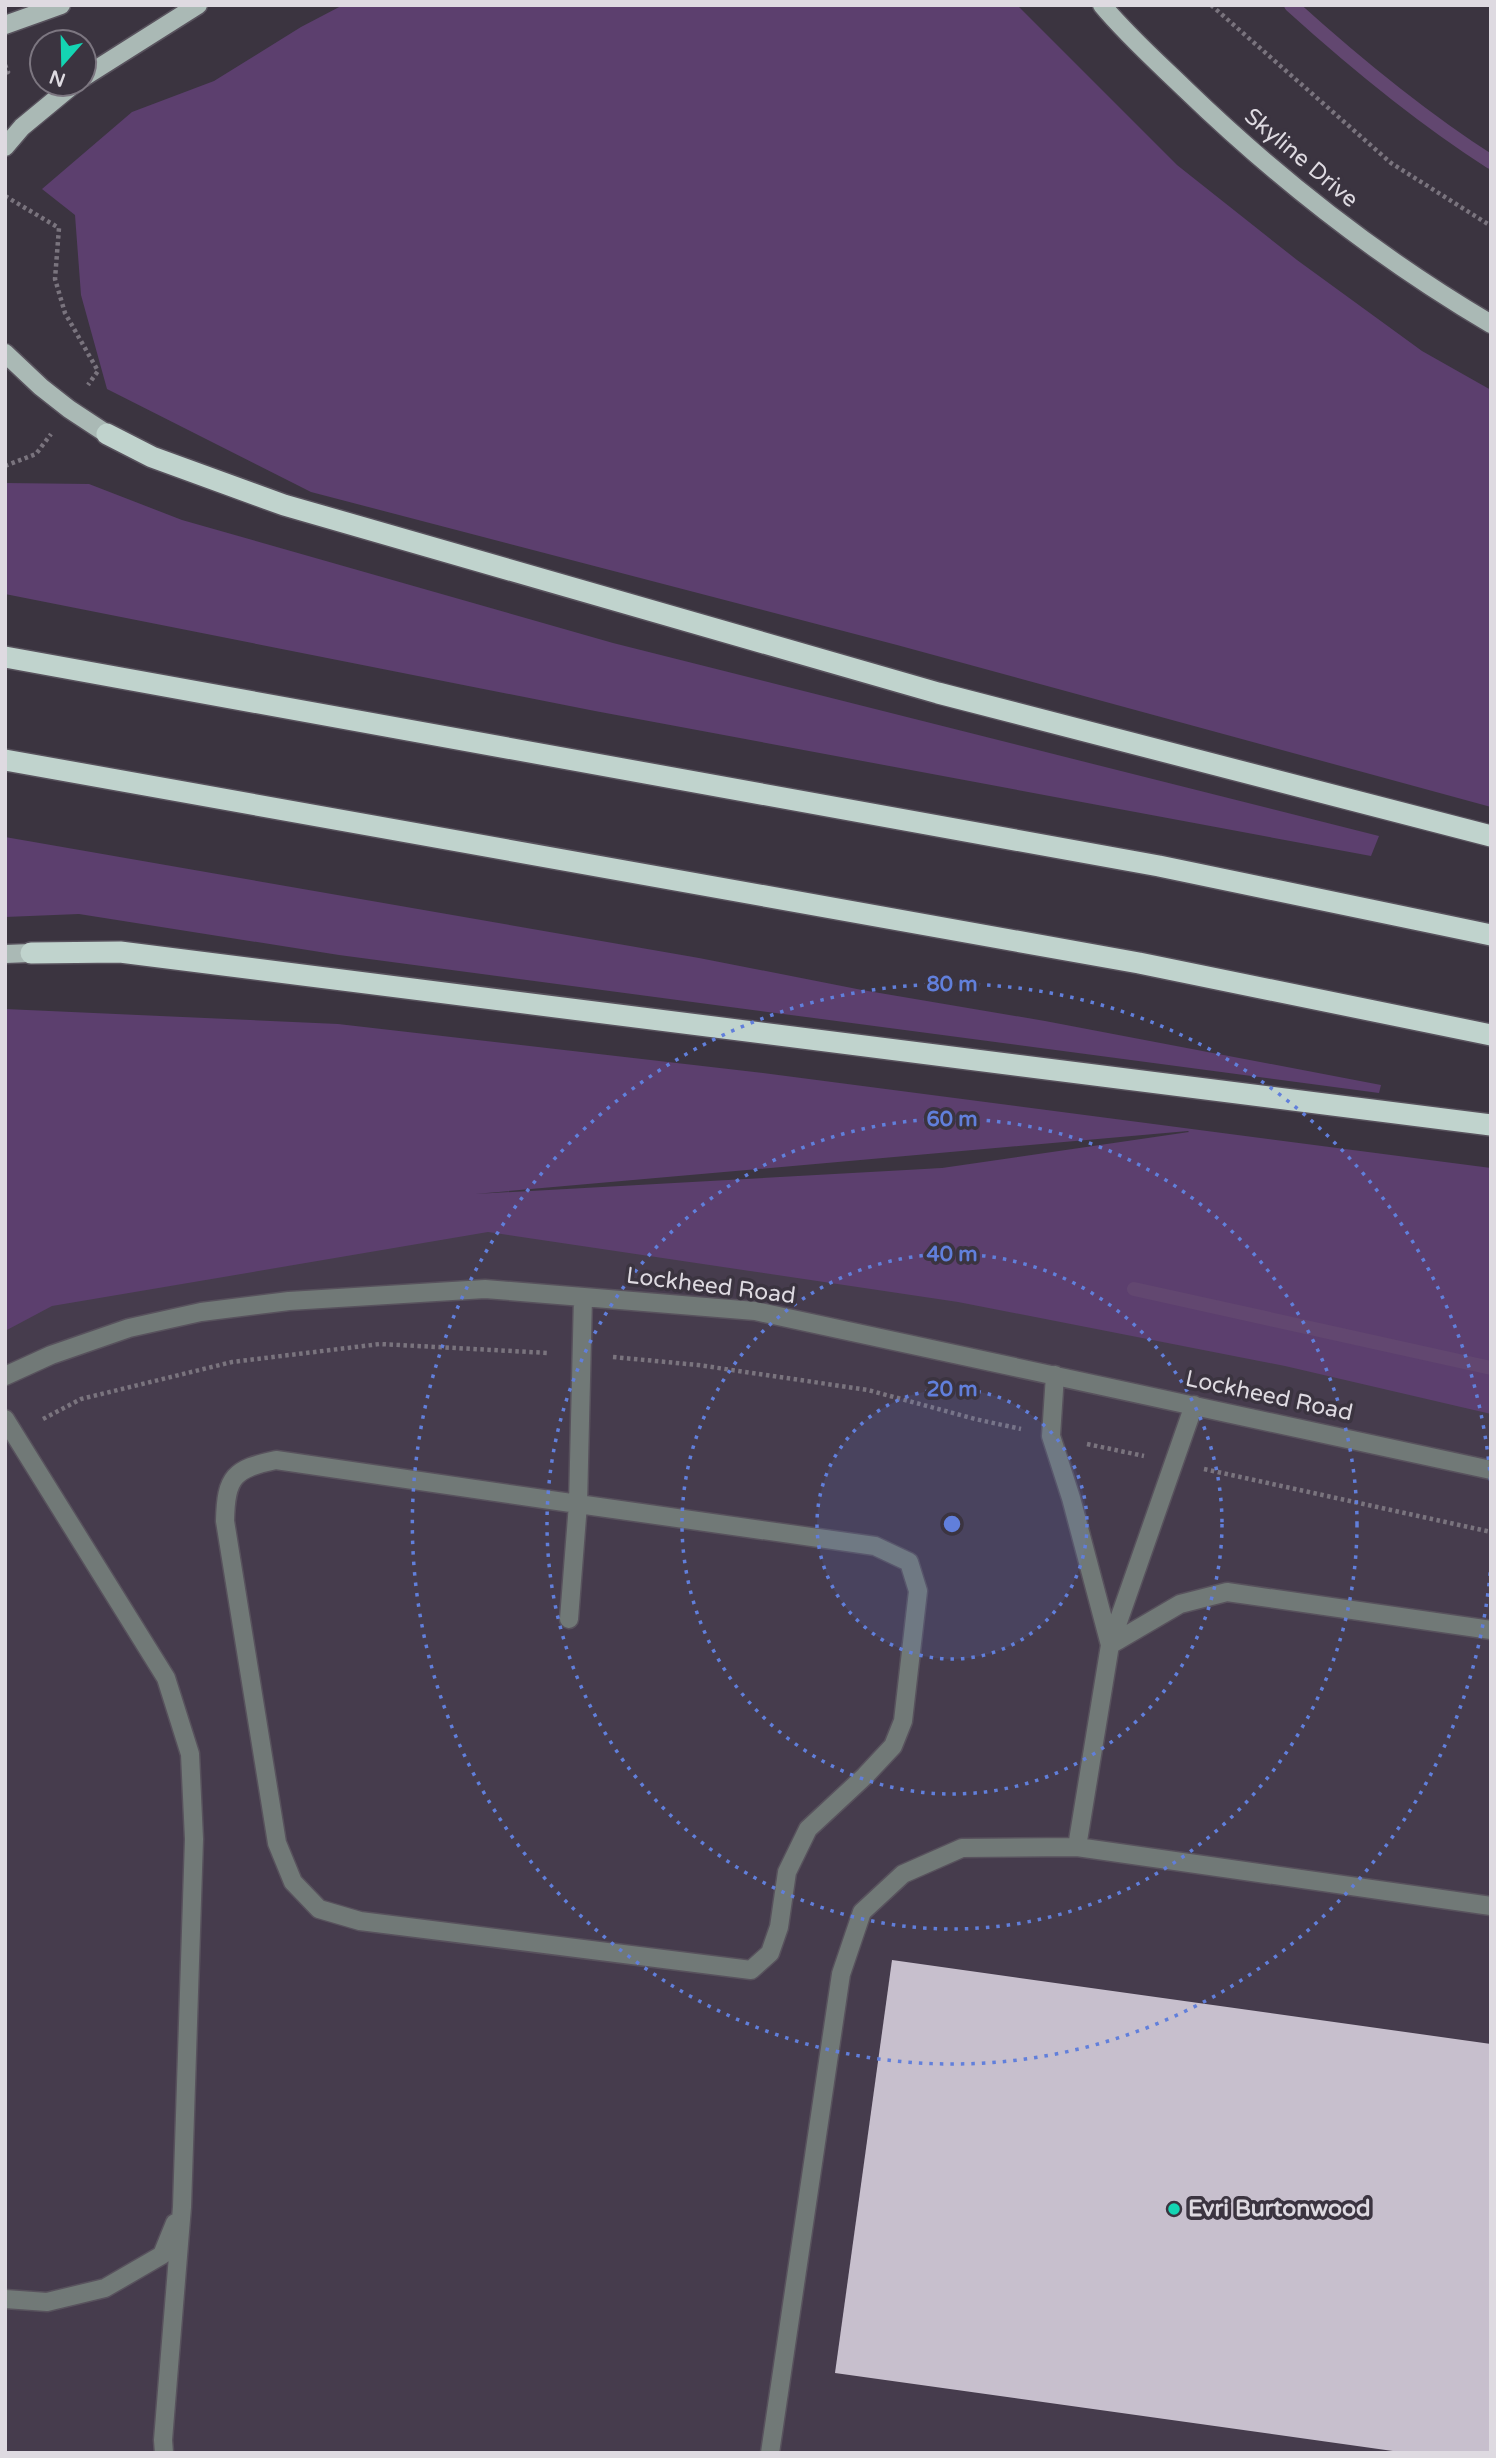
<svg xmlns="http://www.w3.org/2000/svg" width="1496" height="2458" font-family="'Varela Round',sans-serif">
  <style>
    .built { fill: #463c4d }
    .green { fill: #5c3f6e; fill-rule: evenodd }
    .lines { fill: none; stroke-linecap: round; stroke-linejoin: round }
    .stream { stroke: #624770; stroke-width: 14 }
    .building { fill: #c7bfcd }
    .minor-casing { stroke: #58525d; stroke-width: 21 }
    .major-casing { stroke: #58525d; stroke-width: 21 }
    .highway-casing { stroke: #58525d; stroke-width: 24 }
    .path { stroke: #7a747e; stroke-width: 4.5; stroke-dasharray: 3.5 3.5; stroke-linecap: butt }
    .minor { stroke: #717977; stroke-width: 18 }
    .major { stroke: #aab9b5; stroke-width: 18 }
    .highway { stroke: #c0d3cd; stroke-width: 21 }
    .ring { fill: none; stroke: #617fdb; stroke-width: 3.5; stroke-dasharray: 3.5 7 }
    .poi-dot { fill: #14d5b3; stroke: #3b3440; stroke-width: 2.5 }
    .labels { text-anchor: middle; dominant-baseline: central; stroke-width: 7; stroke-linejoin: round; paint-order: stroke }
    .street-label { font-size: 23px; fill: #dedae1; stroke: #3b3440 }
    .poi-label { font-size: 23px; font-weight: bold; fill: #dedae1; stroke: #3b3440; text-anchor: start }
    .centre { fill: #617fdb; stroke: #3b3440; stroke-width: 3.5 }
    .ring-label { font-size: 21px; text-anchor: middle; font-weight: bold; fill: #617fdb; stroke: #3b3440; stroke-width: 7; stroke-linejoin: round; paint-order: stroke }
  </style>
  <rect width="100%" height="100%" fill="#3b3440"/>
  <path class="built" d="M943,1168L1491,1296V2453H5V1236Z"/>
  <path class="green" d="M343,5H1017L1177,165L1297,260L1422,351L1491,390V807L897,645L311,492L107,389L81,295L75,215L42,189L132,112L214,81L301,27Z
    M5,483L89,484L182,520L613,643L1379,836L1371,856L595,711L5,594Z
    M5,837L699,958L862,990L1045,1021L1381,1085L1379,1093L339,955L79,914L5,917Z
    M5,1009L338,1024L763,1073L1491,1168V1414L1285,1366L958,1302L488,1232L52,1306L5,1331ZM1189,1132L942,1168L475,1194L1188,1131Z"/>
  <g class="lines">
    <path class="stream" d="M1291,5C1354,62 1419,116 1491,162
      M1134,1289L1491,1368"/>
  </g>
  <path class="building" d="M892,1960L1491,2044V2453H1407L835,2373Z"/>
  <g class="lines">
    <defs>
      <path id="minor" d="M1055,1375L1051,1436L1071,1498L1110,1645
        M5,1376L51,1355L129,1328L201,1312L289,1301L485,1289L755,1311L1491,1470
        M5,1419L166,1678L190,1754L194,1839L182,2207L163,2440L164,2453
        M569,1619L578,1504L276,1460C234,1469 226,1476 225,1521L277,1843L293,1882L319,1909L360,1921L751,1970L770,1953L779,1927L787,1872L808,1829L865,1776L893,1746L903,1721L918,1591L909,1562L875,1546L578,1504L583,1297
        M1110,1645L1180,1604L1227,1592L1491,1630
        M1077,1847L1110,1645L1194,1405
        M5,2299L47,2302L105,2288L162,2255L175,2223
        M770,2453L841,1974L862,1912L903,1874L962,1848L1077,1847L1491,1906"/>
      <path id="major" d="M1102,5C1127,35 1156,61 1184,88C1277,178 1379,258 1491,324
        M5,25L61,5
        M84,77L198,5
        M5,147L22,127L74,84
        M5,353L41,387L69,409L107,434
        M5,954L31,953"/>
      <path id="highway" d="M107,434L152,457L284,505L938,693L1491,836
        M5,657L1159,866L1491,935
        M5,760L1139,963L1491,1035
        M31,953L120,952L1491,1125"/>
    </defs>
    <use href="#minor" class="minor-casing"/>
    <use href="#major" class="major-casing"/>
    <use href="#highway" class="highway-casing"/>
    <path class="path" d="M1211,5L1391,163L1491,226
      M5,65L8,72L5,73
      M5,196L59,228L55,279L65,313L98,371L88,385
      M5,466L36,454L51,434
      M613,1357L698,1365L868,1390L975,1419L1021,1429
      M43,1419L81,1399L232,1362L380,1344L549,1353
      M1087,1444L1144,1456
      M1204,1469L1491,1532"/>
    <use href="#minor" class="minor"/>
    <use href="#major" class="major"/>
    <use href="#highway" class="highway"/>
  </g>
  <circle cx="952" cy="1524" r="135" fill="#617fdb" fill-opacity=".12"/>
  <g class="ring">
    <circle cx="952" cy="1524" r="135"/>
    <circle cx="952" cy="1524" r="270"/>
    <circle cx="952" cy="1524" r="405"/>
    <path d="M1491 1562A540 540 0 1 1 1491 1486"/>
  </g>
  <circle class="poi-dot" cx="1174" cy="2209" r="7"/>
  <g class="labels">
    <g class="street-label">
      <text transform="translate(1301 158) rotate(40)">Skyline Drive</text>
      <text transform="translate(711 1286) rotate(7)">Lockheed Road</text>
      <text transform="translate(1269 1396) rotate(12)">Lockheed Road</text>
    </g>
    <g class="poi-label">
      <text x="1188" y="2209">Evri Burtonwood</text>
    </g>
  </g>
  <circle cx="952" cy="1524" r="10" class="centre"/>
  <g class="ring-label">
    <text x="952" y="991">80 m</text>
    <text x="952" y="1126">60 m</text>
    <text x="952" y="1261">40 m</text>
    <text x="952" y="1396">20 m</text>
  </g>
  <rect width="1496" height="2458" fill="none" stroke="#dedae1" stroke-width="14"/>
  <g transform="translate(63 63) rotate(200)"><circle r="33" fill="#3b3440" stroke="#7c7680" stroke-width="2"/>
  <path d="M0-5L12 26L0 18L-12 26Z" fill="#14d5b3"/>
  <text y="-10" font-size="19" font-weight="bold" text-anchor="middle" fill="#dedae1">N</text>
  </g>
</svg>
